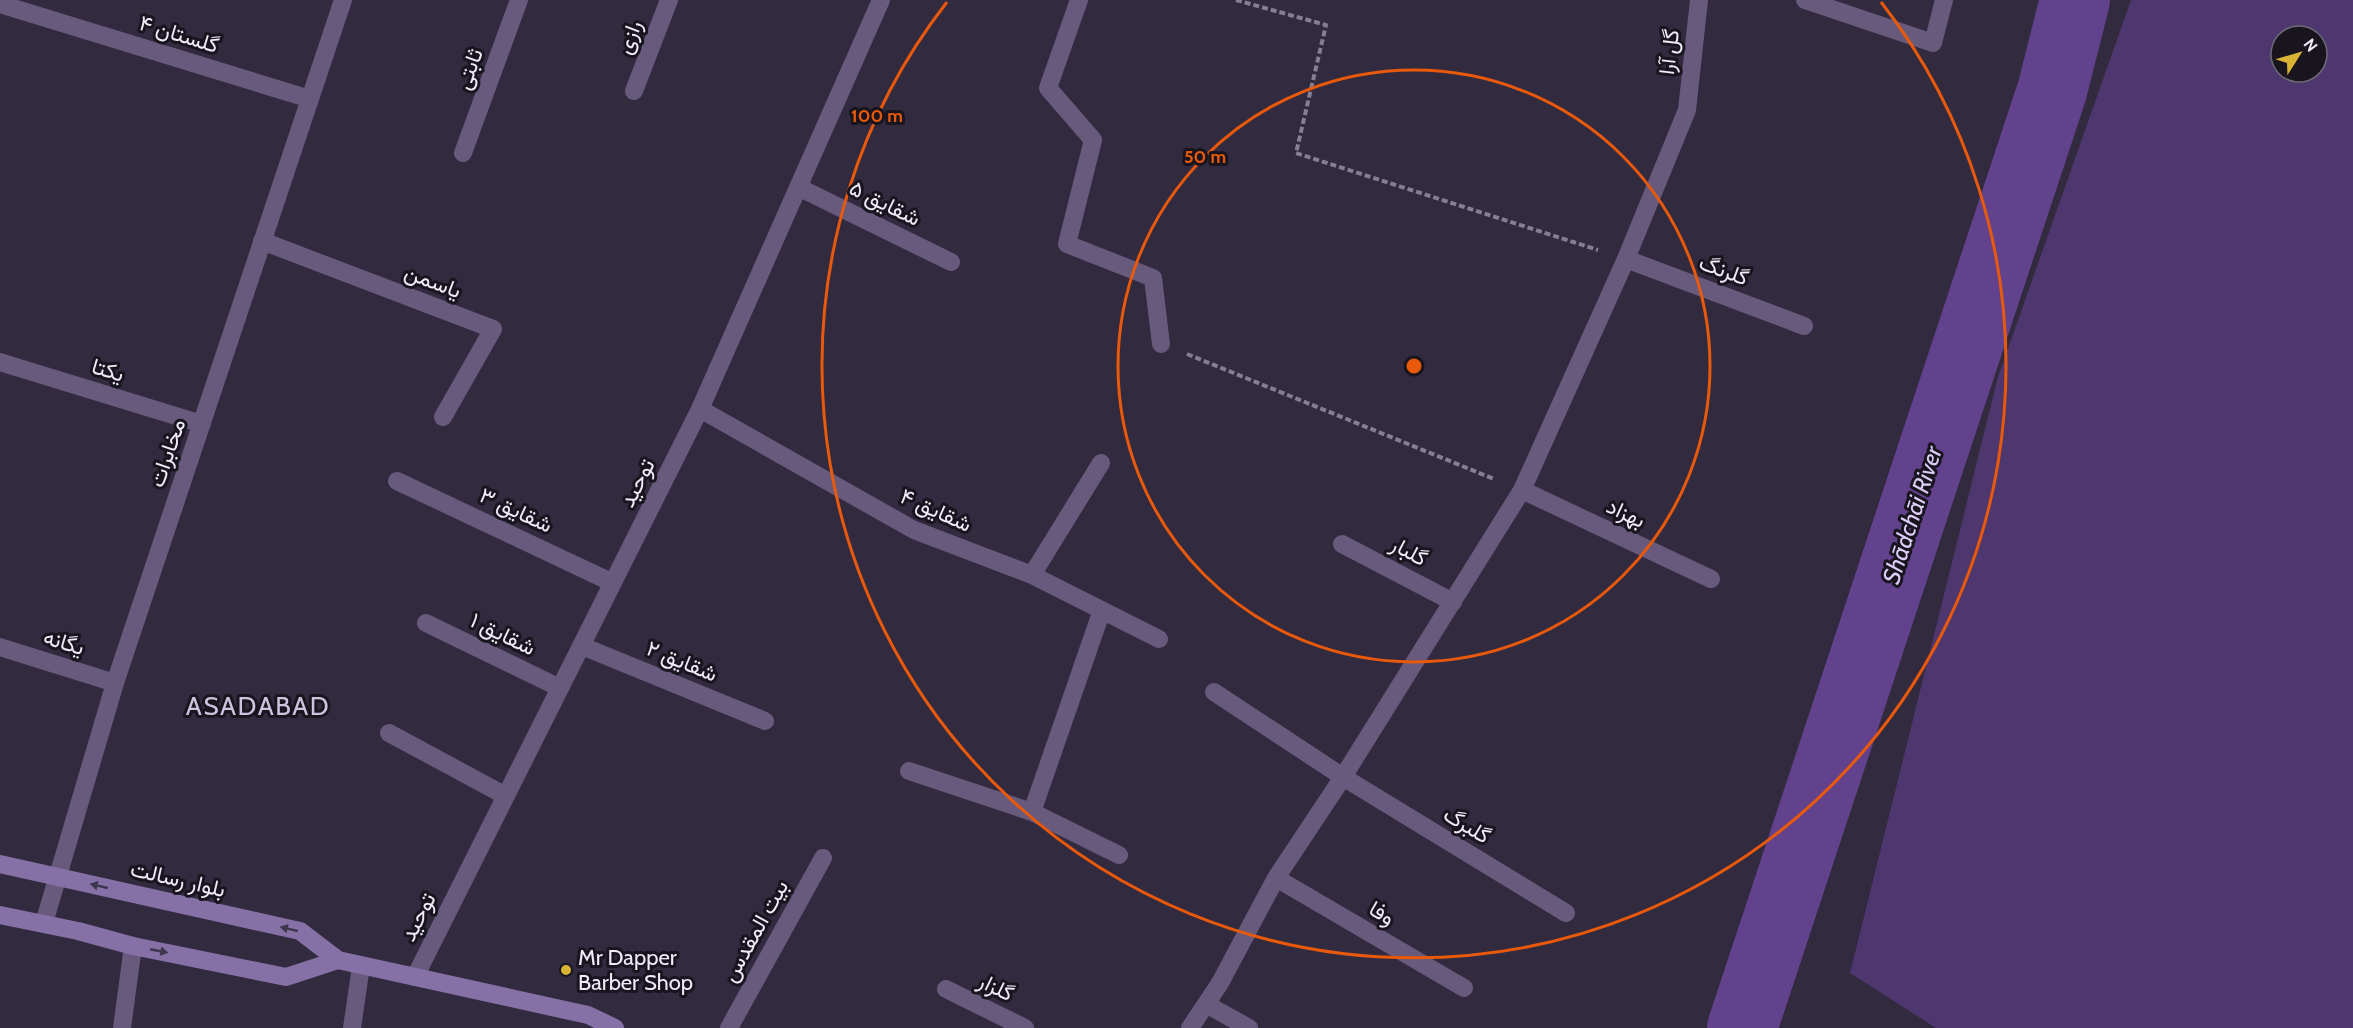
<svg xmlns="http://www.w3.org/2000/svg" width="2353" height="1028" font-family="Cabin,Vazirmatn,sans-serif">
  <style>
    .green { fill: #4e376e; fill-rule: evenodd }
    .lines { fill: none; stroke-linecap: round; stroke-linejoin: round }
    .river { stroke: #62418d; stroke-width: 70 }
    .path { stroke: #867f91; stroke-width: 4; stroke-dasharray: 6 3; stroke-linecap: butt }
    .street { stroke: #675a7c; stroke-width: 18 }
    .secondary { stroke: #8671a7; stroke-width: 18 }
    .oneway { fill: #3e354f }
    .ring { fill: none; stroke: #e8590c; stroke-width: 3 }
    .poi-dot { fill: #d9b334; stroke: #18151f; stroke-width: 2 }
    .labels { text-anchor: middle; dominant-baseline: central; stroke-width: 6; stroke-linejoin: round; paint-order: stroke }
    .street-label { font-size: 22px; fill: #f0ebf9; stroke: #18151f }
    .poi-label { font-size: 22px; fill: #f0ebf9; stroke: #18151f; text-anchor: start }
    .water-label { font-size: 24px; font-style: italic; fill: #ddcdf8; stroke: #18151f }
    .quarter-label { font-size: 26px; letter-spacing: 1.5px; fill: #cdc3de; stroke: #18151f }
    .centre { fill: #e8590c; stroke: #18151f; stroke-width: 3 }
    .ring-label { font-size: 18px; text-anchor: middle; font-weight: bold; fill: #e8590c; stroke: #18151f; stroke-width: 6; stroke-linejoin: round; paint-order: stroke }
  </style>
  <rect width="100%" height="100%" fill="#322a3f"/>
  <path class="green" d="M2131,0H2353V1028H1936L1850,973L1998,377ZM2281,36H2317V72H2281Z"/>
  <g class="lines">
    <path class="river" d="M1742,1028L2052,91L2075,0"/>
    <path class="path" d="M1236,0L1326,25L1296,153L1598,250
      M1187,354L1494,479"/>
    <path class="street" d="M1079,0L1048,88L1093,140L1067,244L1153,278L1161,344
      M1805,0L1933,43L1944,0
      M0,4L310,99
      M634,91L669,0
      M463,153L519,0
      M798,187L951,262
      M262,241L493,329L443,417
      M1626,259L1804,326
      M0,362L202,424
      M700,409L914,530L1032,575L1159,639
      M397,481L613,583
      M1522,490L1711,579
      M1342,544L1453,602
      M1032,575L1101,463
      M426,623L560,688
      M582,646L765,721
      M0,647L115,683
      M1214,692L1343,777L1566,913
      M389,733L506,796
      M909,771L1032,812L1119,855
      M1032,812L1102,610
      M1276,878L1464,988
      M44,923L115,683L343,0
      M415,977L700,409L881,0
      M946,989L1025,1028
      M1206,1004L1249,1028
      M122,1028L133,946
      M352,1028L361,966
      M729,1028L823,858
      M1190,1028L1220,983L1276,878L1343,777L1522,490L1626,259L1687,110L1699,0"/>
    <path class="secondary" d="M0,864L300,931L338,960L588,1015L615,1028
      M0,915L78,931L133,946L286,977L338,960"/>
  </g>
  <defs><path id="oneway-solid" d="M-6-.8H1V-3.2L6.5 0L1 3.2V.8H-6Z" transform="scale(1.5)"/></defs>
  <g class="oneway">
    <use href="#oneway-solid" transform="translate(99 886) rotate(-167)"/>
    <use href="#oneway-solid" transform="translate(289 929) rotate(-167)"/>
    <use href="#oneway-solid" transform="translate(159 951) rotate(11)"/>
  </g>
  <g class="ring">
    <circle cx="1414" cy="366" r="296"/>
    <path d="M1881 2A592 592 0 1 1 947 2"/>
  </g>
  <circle class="poi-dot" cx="566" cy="970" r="6"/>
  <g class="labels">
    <g class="street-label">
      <text transform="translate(179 34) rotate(17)">گلستان ۴</text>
      <text transform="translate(629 37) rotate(-69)">رازی</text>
      <text transform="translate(1669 52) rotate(-83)">گل آرا</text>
      <text transform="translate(469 69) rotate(-70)">ثابتی</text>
      <text transform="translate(885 203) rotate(26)">شقایق ۵</text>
      <text transform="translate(1724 270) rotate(20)">گلرنگ</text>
      <text transform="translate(433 281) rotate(21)">یاسمن</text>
      <text transform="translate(108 370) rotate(17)">یکتا</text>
      <text transform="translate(167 453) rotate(-71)">مخابرات</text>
      <text transform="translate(637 483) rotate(-63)">توحید</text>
      <text transform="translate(516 510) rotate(25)">شقایق ۳</text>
      <text transform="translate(936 510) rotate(24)">شقایق ۴</text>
      <text transform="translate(1626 513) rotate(25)">بهزاد</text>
      <text transform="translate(1409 551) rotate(28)">گلبار</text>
      <text transform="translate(503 634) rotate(26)">شقایق ۱</text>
      <text transform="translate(64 642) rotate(17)">یگانه</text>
      <text transform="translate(682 661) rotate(22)">شقایق ۲</text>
      <text transform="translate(1467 825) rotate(31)">گلبرگ</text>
      <text transform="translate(178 879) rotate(13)">بلوار رسالت</text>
      <text transform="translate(1382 913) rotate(30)">وفا</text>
      <text transform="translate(418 917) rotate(-63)">توحید</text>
      <text transform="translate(755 931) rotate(-61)">بیت المقدس</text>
      <text transform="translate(996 987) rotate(26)">گلزار</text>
    </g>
    <g class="poi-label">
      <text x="578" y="957">Mr Dapper<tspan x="578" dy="25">Barber Shop</tspan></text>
    </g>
    <g class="water-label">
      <text transform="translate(1912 515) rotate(-72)">Shādchāi River</text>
    </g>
    <g class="quarter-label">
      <text x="258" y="706">ASADABAD</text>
    </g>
  </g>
  <circle cx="1414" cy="366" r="9" class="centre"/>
  <g class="ring-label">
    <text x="877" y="122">100 m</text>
    <text x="1205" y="163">50 m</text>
  </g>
  <g transform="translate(2299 54) rotate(53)"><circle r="28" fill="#18151f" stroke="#6e6b76" stroke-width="1.5"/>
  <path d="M0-4.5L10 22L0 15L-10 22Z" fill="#d9b334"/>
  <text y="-9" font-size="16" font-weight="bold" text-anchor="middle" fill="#f0ebf9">N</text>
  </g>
</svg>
